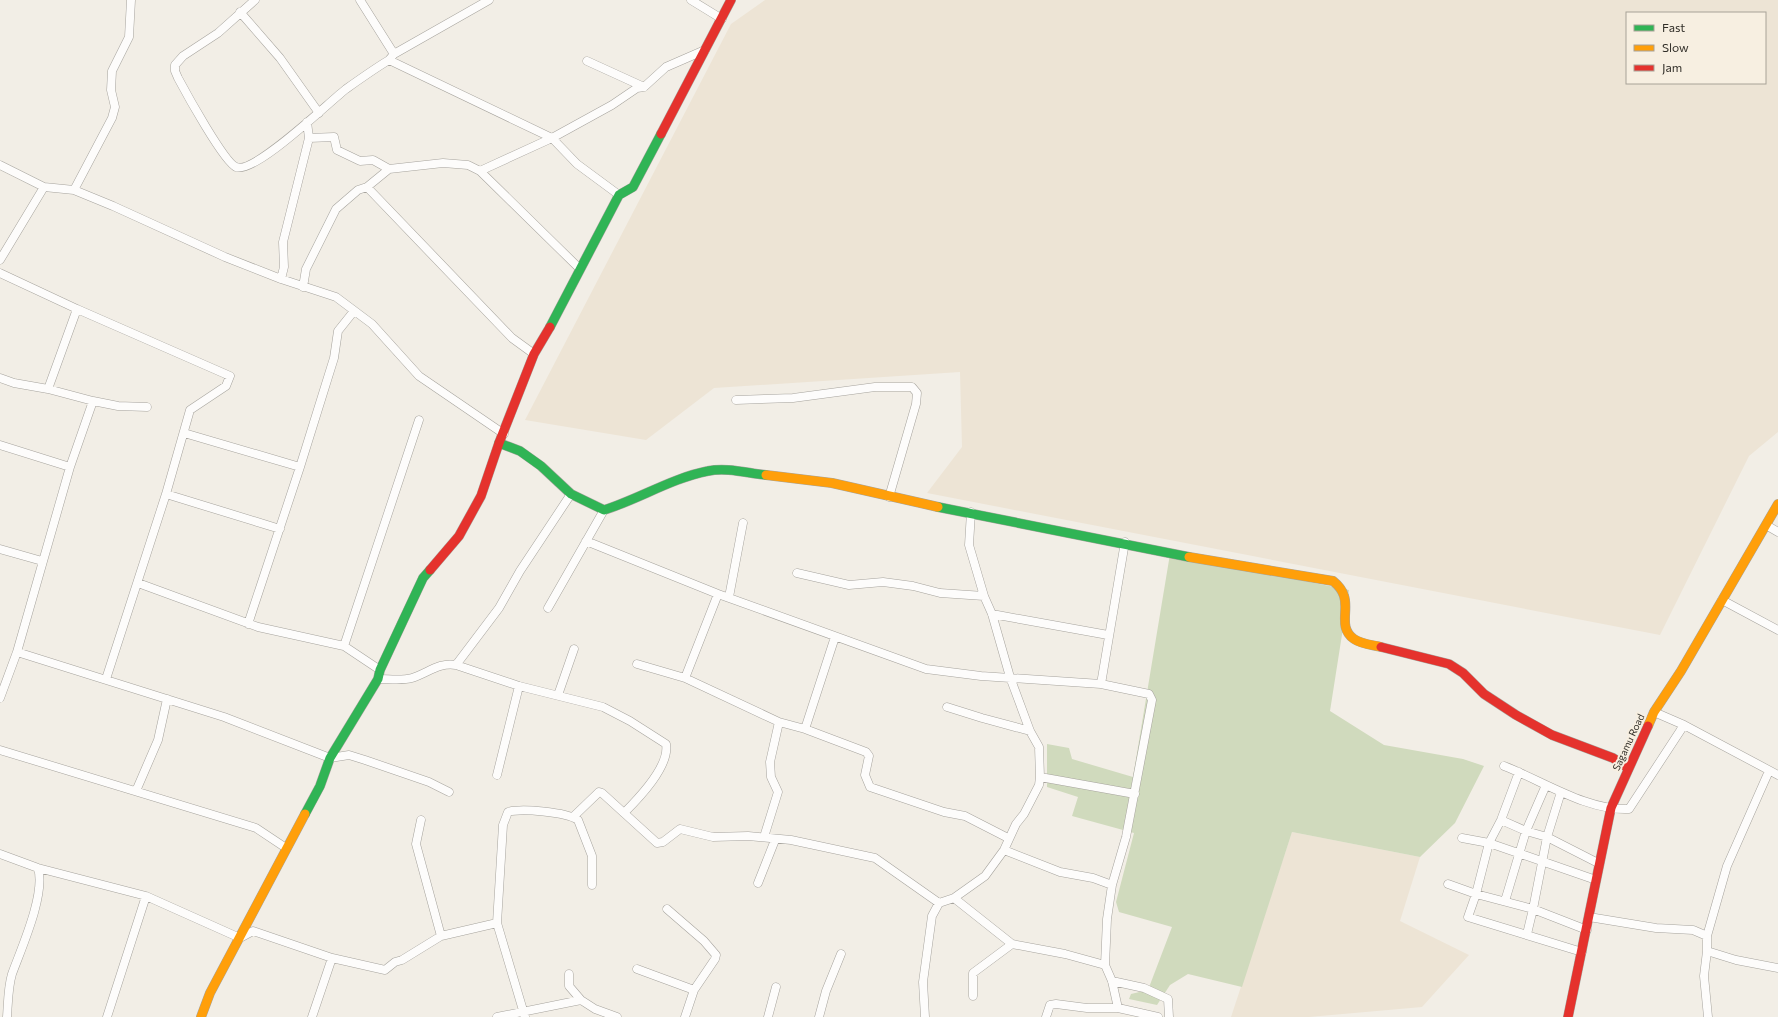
<svg xmlns="http://www.w3.org/2000/svg" width="1778" height="1017" font-family="Commissioner,sans-serif">
  <style>
    .built { fill: #ede4d5; fill-rule: evenodd }
    .green { fill: #d0dabd }
    .lines { fill: none; stroke-linecap: round; stroke-linejoin: round }
    .street-casing { stroke: #a6a39d; stroke-width: 9 }
    .fast-casing { stroke: #a6a39d; stroke-width: 10 }
    .slow-casing { stroke: #a6a39d; stroke-width: 10 }
    .jam-casing { stroke: #a6a39d; stroke-width: 10 }
    .street { stroke: #fdfcfb; stroke-width: 8 }
    .fast { stroke: #30b455; stroke-width: 9 }
    .slow { stroke: #ff9f0a; stroke-width: 9 }
    .jam { stroke: #e5322d; stroke-width: 9 }
    .labels { text-anchor: middle; dominant-baseline: central; stroke-width: 4; stroke-linejoin: round; paint-order: stroke }
    .street-label { font-size: 10px; fill: #312e28; stroke: #f7efe1 }
  </style>
  <rect width="100%" height="100%" fill="#f2eee6"/>
  <path class="built" d="M765,0H1778V432L1749,456L1660,635L927,493L962,447L960,372L714,388L646,440L525,420L731,24ZM1627,13H1765V83H1627Z
    M1292,832L1420,857L1400,921L1469,955L1422,1007L1309,1017H1231Z"/>
  <path class="green" d="M1170,554L1349,590L1330,711L1384,745L1463,759L1484,766L1455,823L1420,857L1292,832L1242,987L1188,974L1170,985L1157,1005L1129,999L1131,994L1148,990L1172,927L1119,912L1116,902L1134,833L1072,816L1078,797L1047,787V744L1069,748L1072,759L1133,777Z"/>
  <g class="lines">
    <defs>
      <path id="street" d="M255,0L218,33L183,56L175,65V71L178,78C186,93 224,162 236,167C254,175 329,102 346,89C360,79 374,69 389,60L394,54L489,0
        M360,0L394,54
        M691,0L722,19
        M240,12L280,58L319,113
        M389,60L552,138L577,164L619,195
        M587,61L644,87
        M309,138L334,137L337,150L360,161L373,160L389,169
        M0,165L44,187L74,190L113,206L225,257L281,279L336,297L372,324L419,376L504,434
        M480,171L552,138L612,105L637,88L644,87L666,67L705,50
        M367,187L512,338L534,354
        M74,190L112,118L115,107L111,90L112,71L129,37L131,0
        M0,260L44,187
        M0,273L77,309L230,376L226,386L190,410L166,494L106,679
        M281,279L284,267L283,242L309,138L307,122
        M303,287L306,269L336,209L358,190L367,187L389,169L443,163L468,165L480,171L580,269
        M0,378L14,383L48,389L93,401L118,406L147,407
        M48,389L77,309
        M736,400L793,398L875,387H912L917,393L916,404L889,497
        M93,401L70,467L17,652L224,717L330,758L349,755L365,760L429,782L449,792
        M184,433L300,467
        M0,445L70,467
        M166,494L280,529
        M1766,525L1778,532
        M586,541L718,594
        M0,549L42,561
        M797,573L849,585L883,582L913,586L940,593L984,596
        M138,583L258,627L344,646L380,670
        M729,597L743,523
        M1722,600L1778,630
        M548,608L604,510
        M992,614L1108,635
        M248,624L300,467L334,358L338,331L354,311
        M344,646L419,420
        M637,664L685,678L779,722L770,762L771,777L778,792L764,837
        M456,665L499,608L520,571L571,494
        M685,678L718,594L926,669L981,676L1101,684L1149,694L1152,700L1126,837L1112,885L1107,919L1105,965L1112,981L1118,1008L1158,1017
        M378,679C389,679 402,681 412,678C428,673 439,662 456,665L519,686L603,707L630,721L666,744C670,766 639,798 624,813
        M1101,684L1125,542
        M558,695L574,649
        M0,698L17,652
        M947,707L982,718L1030,731
        M1654,712L1684,725L1778,775
        M779,722L805,729L866,752L869,756L865,775L870,787L944,812L965,816L1008,838
        M805,729L835,637
        M0,750L256,828L286,848
        M1504,766C1543,781 1587,811 1629,809L1684,725
        M1519,772L1501,820L1489,843L1476,894L1468,917L1582,952
        M497,775L519,686
        M1040,777L1135,794
        M136,791L158,740L167,699
        M573,817L599,792L602,793L657,843L663,842L680,829L713,837L748,836L791,840L875,858L939,903
        M421,820L416,844L441,936
        M1501,820L1526,831L1547,837L1598,863
        M1462,838L1489,843L1596,880
        M1004,850L1060,872L1093,878L1112,885
        M0,854L38,868L146,896L240,938L253,931L332,958L385,970L395,962L402,960L441,936L497,923L525,1017
        M758,883L775,840
        M1448,884L1476,894L1533,909L1587,930
        M954,898L1012,944L1065,954L1105,965
        M1505,901L1526,831L1546,785
        M667,909L704,941L716,955L715,959L694,990L685,1017
        M1589,917L1656,928L1693,930L1707,936V951L1736,960L1778,968
        M497,923L503,825L508,812C521,808 566,812 578,820L592,856V885
        M1527,934L1533,909L1547,837L1561,792
        M1707,936L1727,866L1769,771
        M1707,951L1704,976L1708,1017
        M637,969L694,990
        M569,974V986L581,1000
        M1112,981L1144,988L1168,999L1169,1017
        M973,996V973L1012,944
        M7,1017C8,1003 8,987 12,974C21,949 46,894 38,868
        M107,1017L146,896
        M312,1017L332,958
        M497,1017L581,1000L595,1009L617,1017
        M768,1017L776,987
        M819,1017L826,991L841,954
        M925,1017L923,982L932,916L939,903L954,898L985,876L1004,850L1016,824L1024,814L1039,785L1040,777L1039,747L1030,731L1010,677L992,614L984,596L969,545L971,512
        M1046,1017L1050,1005L1056,1004L1087,1008H1118"/>
      <path id="fast" d="M550,327L619,195L633,187L661,134
        M499,443L520,451L541,466L571,494L604,510C639,499 672,478 708,471C726,467 747,473 766,475
        M938,507L1189,557
        M305,814L320,786L330,758L378,679L380,670L423,578L430,570"/>
      <path id="slow" d="M766,475L832,483L938,507
        M1189,557L1333,581C1338,585 1342,589 1344,596C1349,610 1338,628 1354,639C1361,644 1373,645 1381,647
        M1648,726L1654,712L1681,671L1778,504
        M201,1017L210,993L305,814"/>
      <path id="jam" d="M661,134L731,0
        M430,570L459,536L481,496L499,443L534,354L550,327
        M1381,647L1449,664L1463,673L1484,694L1516,715L1552,735L1613,758L1628,768
        M1568,1017L1611,808L1648,726"/>
    </defs>
    <use href="#street" class="street-casing"/>
    <use href="#fast" class="fast-casing"/>
    <use href="#slow" class="slow-casing"/>
    <use href="#jam" class="jam-casing"/>
    <use href="#street" class="street"/>
    <use href="#fast" class="fast"/>
    <use href="#slow" class="slow"/>
    <use href="#jam" class="jam"/>
  </g>
  <g class="labels">
    <g class="street-label">
      <text transform="translate(1628 742) rotate(-65)">Sagamu Road</text>
    </g>
  </g>
  <rect x="1626" y="12" width="140" height="72" fill="#f7efe1" stroke="#a8a297"/>
  <rect x="1634" y="25" width="20" height="6" fill="#30b455" stroke="#a8a297"/>
  <text x="1662" y="32" font-size="12" fill="#312e28">Fast</text>
  <rect x="1634" y="45" width="20" height="6" fill="#ff9f0a" stroke="#a8a297"/>
  <text x="1662" y="52" font-size="12" fill="#312e28">Slow</text>
  <rect x="1634" y="65" width="20" height="6" fill="#e5322d" stroke="#a8a297"/>
  <text x="1662" y="72" font-size="12" fill="#312e28">Jam</text>
</svg>
